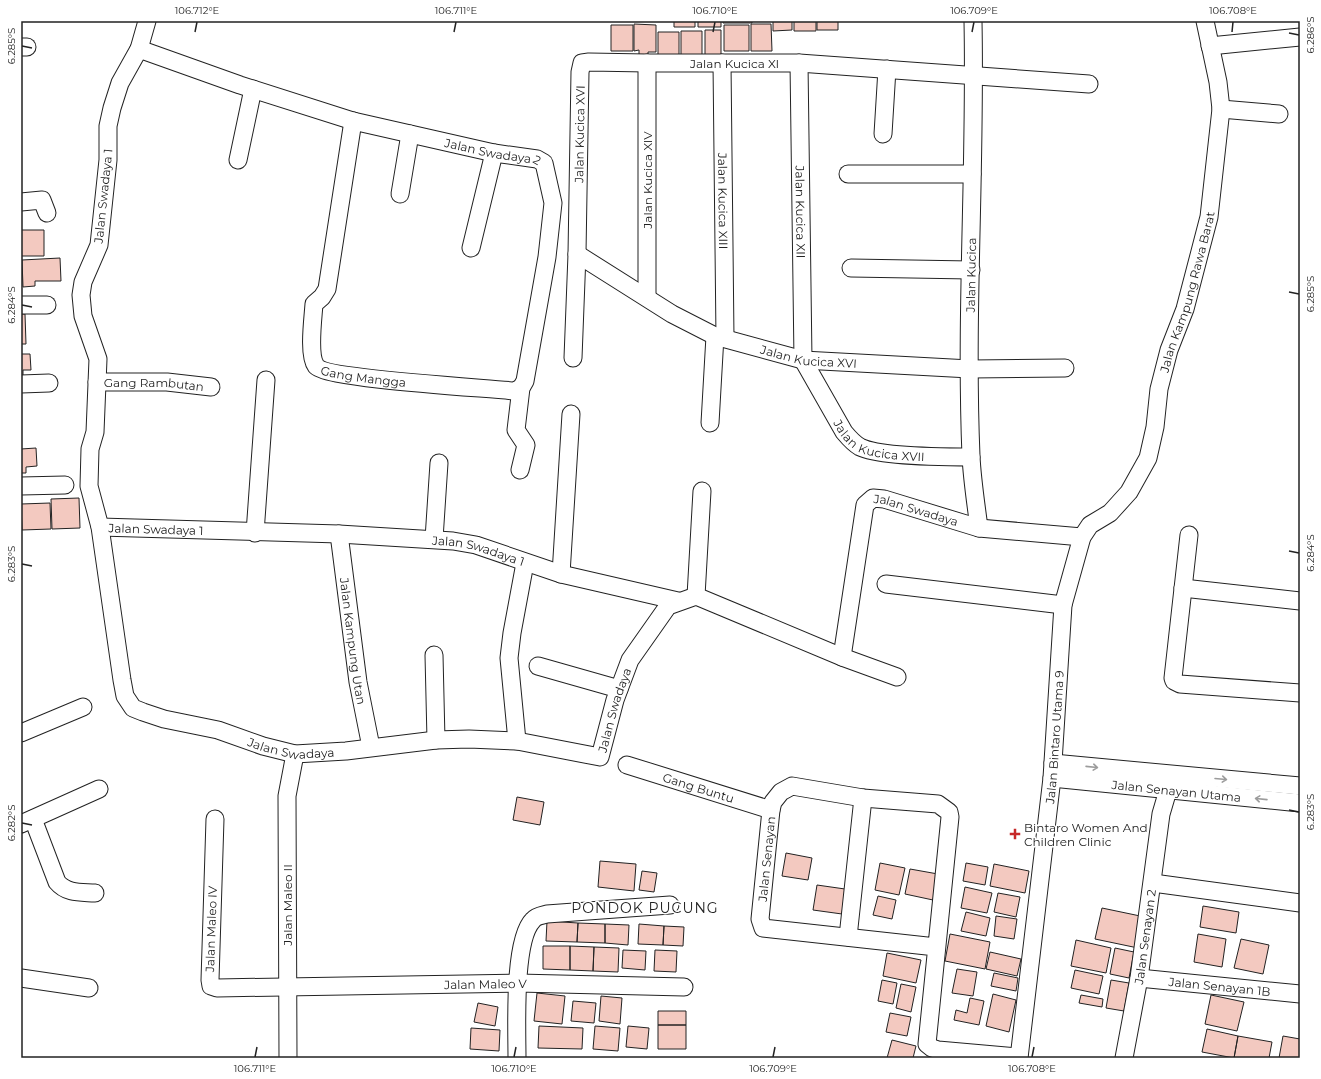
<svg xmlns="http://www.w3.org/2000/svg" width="1321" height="1079" font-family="Montserrat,sans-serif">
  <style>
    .building { fill: #f3c9c0; stroke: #222 }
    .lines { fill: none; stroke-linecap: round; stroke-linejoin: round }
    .minor-casing { stroke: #222; stroke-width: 19 }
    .minor { stroke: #fff; stroke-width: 17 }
    .oneway { stroke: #9c9c9c }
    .ticks { fill: none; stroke: #222; stroke-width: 1.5 }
    .poi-dot { fill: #c62828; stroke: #fff; stroke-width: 1.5 }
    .labels { text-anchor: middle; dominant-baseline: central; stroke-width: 3; stroke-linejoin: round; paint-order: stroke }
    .street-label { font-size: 12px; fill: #222; stroke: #fff }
    .poi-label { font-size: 12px; fill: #222; stroke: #fff; text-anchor: start }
    .quarter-label { font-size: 14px; letter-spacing: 1px; fill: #222; stroke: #fff }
    .neatline { fill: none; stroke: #222; stroke-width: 1.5 }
    .ticks-label { font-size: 10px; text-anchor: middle; fill: #222 }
  </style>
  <rect width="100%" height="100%" fill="#fff"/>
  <path class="building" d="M674,21H695V27H674Z
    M698,21H721V27H698Z
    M723,21H752V23H723Z
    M773,21H792V30L773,31Z
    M794,21H816V31H794Z
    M817,21H838V30H817Z
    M634,24L656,25V52H648V56H639V50L634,51Z
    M751,24H771L772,51H751Z
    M611,25H633V51H611Z
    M724,25H749V51H724Z
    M705,30H721V56H705Z
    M681,31H702V58H681Z
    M658,32H679V58H658Z
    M21,230H44V256H21Z
    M60,258L61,281H35V286L23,287L22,260Z
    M21,314H25L26,344H21Z
    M21,354H30L31,370H23V378H21Z
    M36,448L37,466L26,467V473H21V449Z
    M79,498L80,528L52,529L51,499Z
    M50,503L51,529L22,530L21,504Z
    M517,797L544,802L540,825L513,820Z
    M786,853L812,858L808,880L782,876Z
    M600,861L636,864L634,891L598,887Z
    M880,863L905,868L899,895L875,890Z
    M966,863L988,867L985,885L963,881Z
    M994,864L1029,871L1025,893L990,886Z
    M910,869L938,874L933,900L905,894Z
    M642,871L657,873L654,892L639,890Z
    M817,885L845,889L842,914L813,910Z
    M965,887L992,893L987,913L961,908Z
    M998,893L1020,897L1016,917L994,912Z
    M878,896L896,900L892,919L873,915Z
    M1203,906L1239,912L1236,933L1200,927Z
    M1102,908L1145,917L1138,948L1095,939Z
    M966,912L990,918L986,936L961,931Z
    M996,916L1017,919L1014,939L994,936Z
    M547,921L578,923L577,942L546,941Z
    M578,923L605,924V943L577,942Z
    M605,924L629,925L628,945L605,943Z
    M639,924L664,926L663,945L638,944Z
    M664,926L684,927L683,946L663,945Z
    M950,934L990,942L985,969L945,961Z
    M1198,934L1226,939L1222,967L1194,962Z
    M1241,939L1269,945L1263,974L1234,968Z
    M1076,940L1111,948L1106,973L1071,966Z
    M543,946H570V970L543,969Z
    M570,946L594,947L593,971L570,970Z
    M594,947L619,948L618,972L593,971Z
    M1115,948L1134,952L1129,978L1110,974Z
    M623,950L646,951L645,970L622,968Z
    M655,950L677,951L676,972L654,971Z
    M990,952L1021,959L1017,976L986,969Z
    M887,953L921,960L916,983L883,976Z
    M957,969L977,972L973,996L952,993Z
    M1075,970L1103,976L1099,994L1071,988Z
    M994,973L1018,978L1016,991L991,986Z
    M882,980L897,983L893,1004L878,1001Z
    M1111,980L1129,983L1124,1011L1106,1008Z
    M901,984L916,987L911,1012L896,1008Z
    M537,993L565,996L562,1024L534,1021Z
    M993,994L1016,1000L1009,1032L986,1026Z
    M1081,995L1103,999L1102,1007L1079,1003Z
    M1211,995L1244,1002L1237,1031L1205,1024Z
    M601,996L622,998L620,1024L599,1021Z
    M970,998L984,1001L979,1025L954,1020L956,1010L967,1013Z
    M573,1001L596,1003L594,1023L571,1021Z
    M478,1003L498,1007L495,1026L474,1022Z
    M658,1011H686V1025H658Z
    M890,1013L911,1017L907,1036L886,1032Z
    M658,1025H686V1049H658Z
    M539,1026L583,1028L582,1049L538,1048Z
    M595,1026L620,1028L618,1051L593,1049Z
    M628,1026L649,1028L647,1049L626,1047Z
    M471,1028L500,1030L499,1051L470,1049Z
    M1207,1029L1238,1036L1234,1058L1202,1052Z
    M1238,1036L1272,1042L1269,1058H1234Z
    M1283,1036L1300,1039V1058H1279Z
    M892,1040L916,1046L913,1058H887Z"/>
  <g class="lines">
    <defs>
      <g id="minor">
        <path id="s1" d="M147,21L139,49L120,83L112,108L108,126V160L99,245L83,282L81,295L83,316L98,359L95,432L90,449L89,486L100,527L122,680L125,696L133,708L143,712L164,719L218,730L263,746L295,754L346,751L436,740L469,739L517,741L600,757L615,700L630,660L668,606L696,596L842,657L897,677"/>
        <path d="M973,21C976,166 965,311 971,456C972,479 976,504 979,528"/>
        <path d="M1210,46L1300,37"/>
        <path d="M21,47H27"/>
        <path id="s2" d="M139,49L240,85L353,121L494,153L537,159L544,163L553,203L547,257L525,381L521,388L516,430L526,445L520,470"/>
        <path id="s3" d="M722,63L725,338"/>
        <path id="s4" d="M799,63L803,360L844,432C849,438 853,443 860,447C880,457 946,457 971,457"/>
        <path d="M1221,109L1279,114"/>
        <path id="s5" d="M353,121L327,289L322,297L314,304C313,319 308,355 316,366C326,379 488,388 514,391L521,388"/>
        <path d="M883,134L887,69"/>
        <path d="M238,160L253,89"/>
        <path d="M848,174H972"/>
        <path d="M400,194L410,134"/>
        <path d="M21,202L42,200L47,213"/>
        <path d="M471,248L494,153"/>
        <path id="s6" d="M577,254L672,314L715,336L803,360L970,369L1065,368"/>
        <path d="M851,268L971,270"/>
        <path d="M647,297V63"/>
        <path d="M21,305H47"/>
        <path id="s7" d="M573,358L577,254L580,72L582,63L589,62L647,63H799L1089,84"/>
        <path id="s8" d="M97,382H167L211,387"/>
        <path d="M21,384L49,383"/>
        <path d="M710,423L715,336"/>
        <path d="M21,486L65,485"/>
        <path id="s9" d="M100,527L339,534L453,541L476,545L561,574L678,601"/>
        <path d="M255,533L266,380"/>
        <path id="s10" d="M339,534L358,682L371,747"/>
        <path d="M1189,535L1173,678L1174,681L1180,684L1300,693"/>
        <path d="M434,539L439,463"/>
        <path d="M561,574L571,414"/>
        <path d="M886,584L1063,605"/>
        <path d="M1183,588L1300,601"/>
        <path d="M696,596L702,491"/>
        <path d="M434,655L436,740"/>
        <path id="s11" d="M842,657L865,505L873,498L884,499L979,528L1082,537"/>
        <path d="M538,666L619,689"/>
        <path d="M21,733L83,707"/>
        <path d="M517,741L509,658L512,633L525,563"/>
        <path d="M1053,763L1300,786"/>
        <path id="s12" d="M627,765L771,810"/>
        <path id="s13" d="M1052,778L1300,803"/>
        <path d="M33,819L57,882C67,894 81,892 95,893"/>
        <path id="s14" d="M215,819L210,980L211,986L217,988L518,983L684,987"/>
        <path d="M21,824L99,789"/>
        <path d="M1153,883L1300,903"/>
        <path d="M848,937L863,798"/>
        <path id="s15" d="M936,947L763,928L760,919L771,810L773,802L781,792L792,786L863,798L938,804L949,812L950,817L927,1044L932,1048L938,1050L1019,1057"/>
        <path d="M21,978L89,988"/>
        <path id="s16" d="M1139,978L1300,994"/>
        <path d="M288,1058L287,796L295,754"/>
        <path d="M517,1058C517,1028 513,940 533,920C536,916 543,915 547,914L670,905"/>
        <path id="s17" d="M1019,1058L1052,778L1063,605L1082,537L1090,525L1110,513L1129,492L1148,458L1155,427L1159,389L1169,350L1185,309L1209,217L1221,109L1218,82L1205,21"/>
        <path id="s18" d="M1124,1058L1139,978L1161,814L1166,797L1169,775"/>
      </g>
    </defs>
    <use href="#minor" class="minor-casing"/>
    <use href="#minor" class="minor"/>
  </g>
  <defs><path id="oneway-shaft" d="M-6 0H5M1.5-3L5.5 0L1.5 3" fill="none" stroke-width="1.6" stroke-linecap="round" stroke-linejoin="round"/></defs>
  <g class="oneway">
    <use href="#oneway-shaft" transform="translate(1092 767) rotate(6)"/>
    <use href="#oneway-shaft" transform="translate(1221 779) rotate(5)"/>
    <use href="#oneway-shaft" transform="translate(1261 799) rotate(-174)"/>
  </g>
  <path class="ticks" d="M195,32L197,22M454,32L456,22M713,32L715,22M972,32L974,22M1232,32L1233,22M1289,33L1299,35M22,46L32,48M1289,292L1299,294M22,305L32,307M1289,551L1299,553M22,564L32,566M1289,810L1299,812M22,823L32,825M255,1057L257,1047M514,1057L516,1047M773,1057L775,1047M1032,1057L1034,1047"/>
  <path class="poi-dot" d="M1013 828h4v4h4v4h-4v4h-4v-4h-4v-4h4z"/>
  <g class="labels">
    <g class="street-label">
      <text stroke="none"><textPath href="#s7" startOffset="448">Jalan Kucica XI</textPath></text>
      <text stroke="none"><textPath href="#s7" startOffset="224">Jalan Kucica XVI</textPath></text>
      <text stroke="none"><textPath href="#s2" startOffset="369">Jalan Swadaya 2</textPath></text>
      <text transform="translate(647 180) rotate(-90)">Jalan Kucica XIV</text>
      <text transform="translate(103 196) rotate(-84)">Jalan Swadaya 1</text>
      <text stroke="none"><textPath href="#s3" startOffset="138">Jalan Kucica XIII</textPath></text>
      <text stroke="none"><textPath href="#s4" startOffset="149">Jalan Kucica XII</textPath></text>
      <text transform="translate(971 275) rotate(-89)">Jalan Kucica</text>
      <text stroke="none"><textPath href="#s17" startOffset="802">Jalan Kampung Rawa Barat</textPath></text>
      <text stroke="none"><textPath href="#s6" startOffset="257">Jalan Kucica XVI</textPath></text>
      <text stroke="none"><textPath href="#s5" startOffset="302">Gang Mangga</textPath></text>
      <text stroke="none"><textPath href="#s8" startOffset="57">Gang Rambutan</textPath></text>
      <text stroke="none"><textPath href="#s4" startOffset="417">Jalan Kucica XVII</textPath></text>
      <text stroke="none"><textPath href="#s11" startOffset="209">Jalan Swadaya</textPath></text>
      <text stroke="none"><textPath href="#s9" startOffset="56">Jalan Swadaya 1</textPath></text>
      <text stroke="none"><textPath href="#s9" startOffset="380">Jalan Swadaya 1</textPath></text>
      <text stroke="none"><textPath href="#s10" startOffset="108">Jalan Kampung Utan</textPath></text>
      <text stroke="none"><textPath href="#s1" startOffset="1233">Jalan Swadaya</textPath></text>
      <text stroke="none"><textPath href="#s17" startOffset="323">Jalan Bintaro Utama 9</textPath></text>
      <text stroke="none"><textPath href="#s1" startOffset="872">Jalan Swadaya</textPath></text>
      <text stroke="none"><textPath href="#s12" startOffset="75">Gang Buntu</textPath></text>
      <text stroke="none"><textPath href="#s13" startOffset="125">Jalan Senayan Utama</textPath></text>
      <text stroke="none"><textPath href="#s15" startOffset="244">Jalan Senayan</textPath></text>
      <text transform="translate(287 905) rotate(-90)">Jalan Maleo II</text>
      <text transform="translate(211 929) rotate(-88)">Jalan Maleo IV</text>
      <text stroke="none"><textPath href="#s18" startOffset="123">Jalan Senayan 2</textPath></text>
      <text stroke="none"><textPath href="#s14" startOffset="442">Jalan Maleo V</textPath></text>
      <text stroke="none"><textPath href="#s16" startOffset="81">Jalan Senayan 1B</textPath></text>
    </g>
    <g class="poi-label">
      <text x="1024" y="827">Bintaro Women And<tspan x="1024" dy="14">Children Clinic</tspan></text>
    </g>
    <g class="quarter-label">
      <text x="645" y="908">PONDOK PUCUNG</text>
    </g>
  </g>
  <rect width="1321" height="1079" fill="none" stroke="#ffffff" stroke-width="44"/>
  <rect x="22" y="22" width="1277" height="1035" class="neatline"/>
  <g class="ticks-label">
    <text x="197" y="14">106.712°E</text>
    <text x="456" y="14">106.711°E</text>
    <text x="715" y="14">106.710°E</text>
    <text x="974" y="14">106.709°E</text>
    <text x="1233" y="14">106.708°E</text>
    <text transform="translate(1310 35) rotate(-90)" y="4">6.286°S</text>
    <text transform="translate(11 46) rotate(-90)" y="4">6.285°S</text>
    <text transform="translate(1310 294) rotate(-90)" y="4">6.285°S</text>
    <text transform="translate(11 305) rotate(-90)" y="4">6.284°S</text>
    <text transform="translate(1310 553) rotate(-90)" y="4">6.284°S</text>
    <text transform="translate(11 564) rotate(-90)" y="4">6.283°S</text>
    <text transform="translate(1310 812) rotate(-90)" y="4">6.283°S</text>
    <text transform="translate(11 823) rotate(-90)" y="4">6.282°S</text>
    <text x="255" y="1072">106.711°E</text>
    <text x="514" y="1072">106.710°E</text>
    <text x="773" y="1072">106.709°E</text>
    <text x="1032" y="1072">106.708°E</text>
  </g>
</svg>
